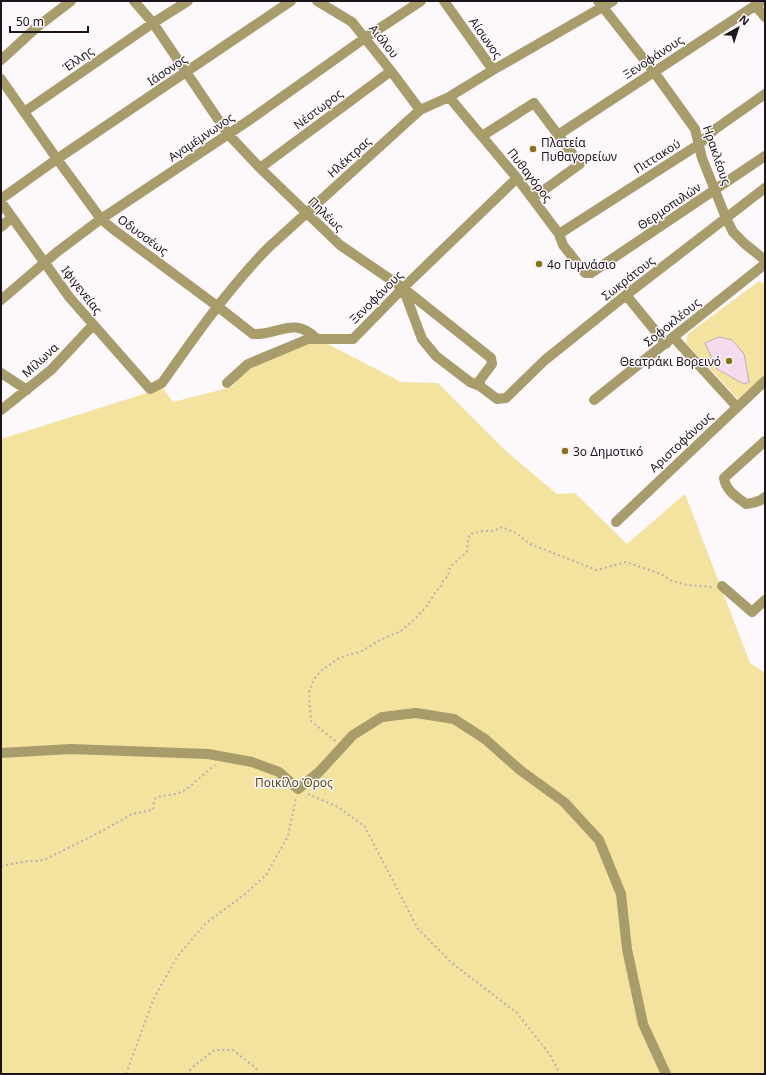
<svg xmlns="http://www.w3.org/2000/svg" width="766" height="1075" font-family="'Noto Sans',sans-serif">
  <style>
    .green { fill: #f3e39f }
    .building { fill: #f4dbee; stroke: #c4acbf }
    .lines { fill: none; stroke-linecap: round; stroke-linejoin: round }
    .path { stroke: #b7b1b5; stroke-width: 2; stroke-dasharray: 2 3; stroke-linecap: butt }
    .street { stroke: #a89c6b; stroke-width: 10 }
    .poi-dot { fill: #877315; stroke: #fdf8fb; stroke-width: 1.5 }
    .labels { text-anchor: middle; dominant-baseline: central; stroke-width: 3; stroke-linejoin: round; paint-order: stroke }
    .street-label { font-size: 12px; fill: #1e151c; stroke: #fdf8fb }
    .poi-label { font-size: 12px; fill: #1e151c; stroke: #fdf8fb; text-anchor: start }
    .park-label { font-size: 12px; fill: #564a14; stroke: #fdf8fb }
  </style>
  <rect width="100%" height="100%" fill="#fdf8fb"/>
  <path class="green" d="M759,281L765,285V375L738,399L686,343L688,334Z
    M322,341L401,382L438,383L506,451L557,494L575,493L627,544L685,494L750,663L765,673V1074H1V439L163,388L173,402L232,387L248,369L308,342Z"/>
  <path class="building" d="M719,337L732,340L744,354L749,382L744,384L717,369L705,343Z"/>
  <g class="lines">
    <path class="path" d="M335,741L311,721L309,692L314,679L322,670L339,658L362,651L380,640L401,631L416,618L427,606L436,591L441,587L443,581L448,576L450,567L467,552L468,540L470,534L483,531H493L502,527L516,533L530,544L597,570L626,562L661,574L672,581L687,585L713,587
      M308,794L338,807L365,827L418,929L452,963L518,1014L550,1055L560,1074
      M1,866L28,861H39L46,859L102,831L132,814L153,810C154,806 153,800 156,798C160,795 175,796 183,791C195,784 204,773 215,765
      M126,1074L153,1000L177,957L206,923L244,895L266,875L288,836L296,798
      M186,1074L195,1065L215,1050H233L256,1068L258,1074"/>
    <path class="street" d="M134,1L153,23L228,134L260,168L340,245L403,288L491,358L492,364L480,380V386L497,399L506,398L545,360L626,295L765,188
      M317,1L352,22L391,71L420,110
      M444,1L493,70
      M598,1L654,72L695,129L702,158L726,218L733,232L745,244L765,260
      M755,5L765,17
      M1,60L37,27L71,1
      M1,79L57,159L101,219L113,229L217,306L253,334C277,336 294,315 317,339
      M449,97L517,178L559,234L563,245L585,273H591L765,156
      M24,112L153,23L188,1
      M558,135L762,1
      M482,136L534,103L580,164L533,198
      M260,168L391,71
      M1,199L57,159L291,1
      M1,202L70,298L150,389L162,383C195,336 228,289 268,248L420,110L449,97L493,70L613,1
      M1,227L12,217
      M559,234L698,145L714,130L765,94
      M403,288L422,339L436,356L470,382L480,386
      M626,295L666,344
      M1,300L57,252L101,219L251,119L365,38L421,1
      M674,338L737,407
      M1,373L27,390
      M227,383L248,364L308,339H353L403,288L517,178
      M594,400L765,264
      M1,410L51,370L93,325
      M765,441L724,478C726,491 737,497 746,504C753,503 760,502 765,497
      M616,522L765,381
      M722,586L752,612L765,600
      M1,753L71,749L208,754L252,762L279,772L298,789L319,772L353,735L382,717L416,713L454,719L485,739L520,770L564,802L599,840L621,894L627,949L643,1024L666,1074"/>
  </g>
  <g class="poi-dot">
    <circle cx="533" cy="149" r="4"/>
    <circle cx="539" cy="264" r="4"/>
    <circle cx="729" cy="361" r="4"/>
    <circle cx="565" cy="451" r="4"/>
  </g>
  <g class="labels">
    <g class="street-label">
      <text transform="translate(486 38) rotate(55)">Αίσωνος</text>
      <text transform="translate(384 41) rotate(51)">Αιόλου</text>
      <text transform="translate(653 57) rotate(-33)">Ξενοφάνους</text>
      <text transform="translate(78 59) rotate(-35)">Έλλης</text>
      <text transform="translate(167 70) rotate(-34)">Ιάσονος</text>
      <text transform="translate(318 109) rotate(-37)">Νέστωρος</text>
      <text transform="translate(201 137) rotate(-34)">Αγαμέμνωνος</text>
      <text transform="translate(717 155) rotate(71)">Ηρακλέους</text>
      <text transform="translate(657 156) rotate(-32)">Πιττακού</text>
      <text transform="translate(349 157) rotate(-42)">Ηλέκτρας</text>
      <text transform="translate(530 175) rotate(52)">Πυθαγόρος</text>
      <text transform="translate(669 206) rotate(-34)">Θερμοπυλών</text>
      <text transform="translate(326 214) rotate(44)">Πηλέως</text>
      <text transform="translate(143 235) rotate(36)">Οδυσσέως</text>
      <text transform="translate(628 278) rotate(-38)">Σωκράτους</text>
      <text transform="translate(82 290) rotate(52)">Ιφιγενείας</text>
      <text transform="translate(376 297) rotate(-45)">Ξενοφάνους</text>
      <text transform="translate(672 322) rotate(-39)">Σοφοκλέους</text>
      <text transform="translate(40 360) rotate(-43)">Μίλωνα</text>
      <text transform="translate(681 442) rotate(-43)">Αριστοφάνους</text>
    </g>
    <g class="poi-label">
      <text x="541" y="142">Πλατεία<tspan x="541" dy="14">Πυθαγορείων</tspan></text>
      <text x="547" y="264">4ο Γυμνάσιο</text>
      <text x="721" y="361" text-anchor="end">Θεατράκι Βορεινό</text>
      <text x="573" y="451">3ο Δημοτικό</text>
    </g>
    <g class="park-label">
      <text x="294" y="782">Ποικίλο Όρος</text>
    </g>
  </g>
  <rect width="766" height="1075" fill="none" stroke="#1e151c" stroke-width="4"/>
  <g transform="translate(738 28) rotate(39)" stroke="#fdf8fb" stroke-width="3" paint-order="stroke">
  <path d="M0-3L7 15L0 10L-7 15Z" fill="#1e151c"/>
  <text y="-6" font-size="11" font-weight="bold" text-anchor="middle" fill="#1e151c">N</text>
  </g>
  <path d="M10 26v6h78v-6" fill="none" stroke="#1e151c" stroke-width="2"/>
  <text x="16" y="26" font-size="12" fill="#1e151c" stroke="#fdf8fb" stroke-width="3" paint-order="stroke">50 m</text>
</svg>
